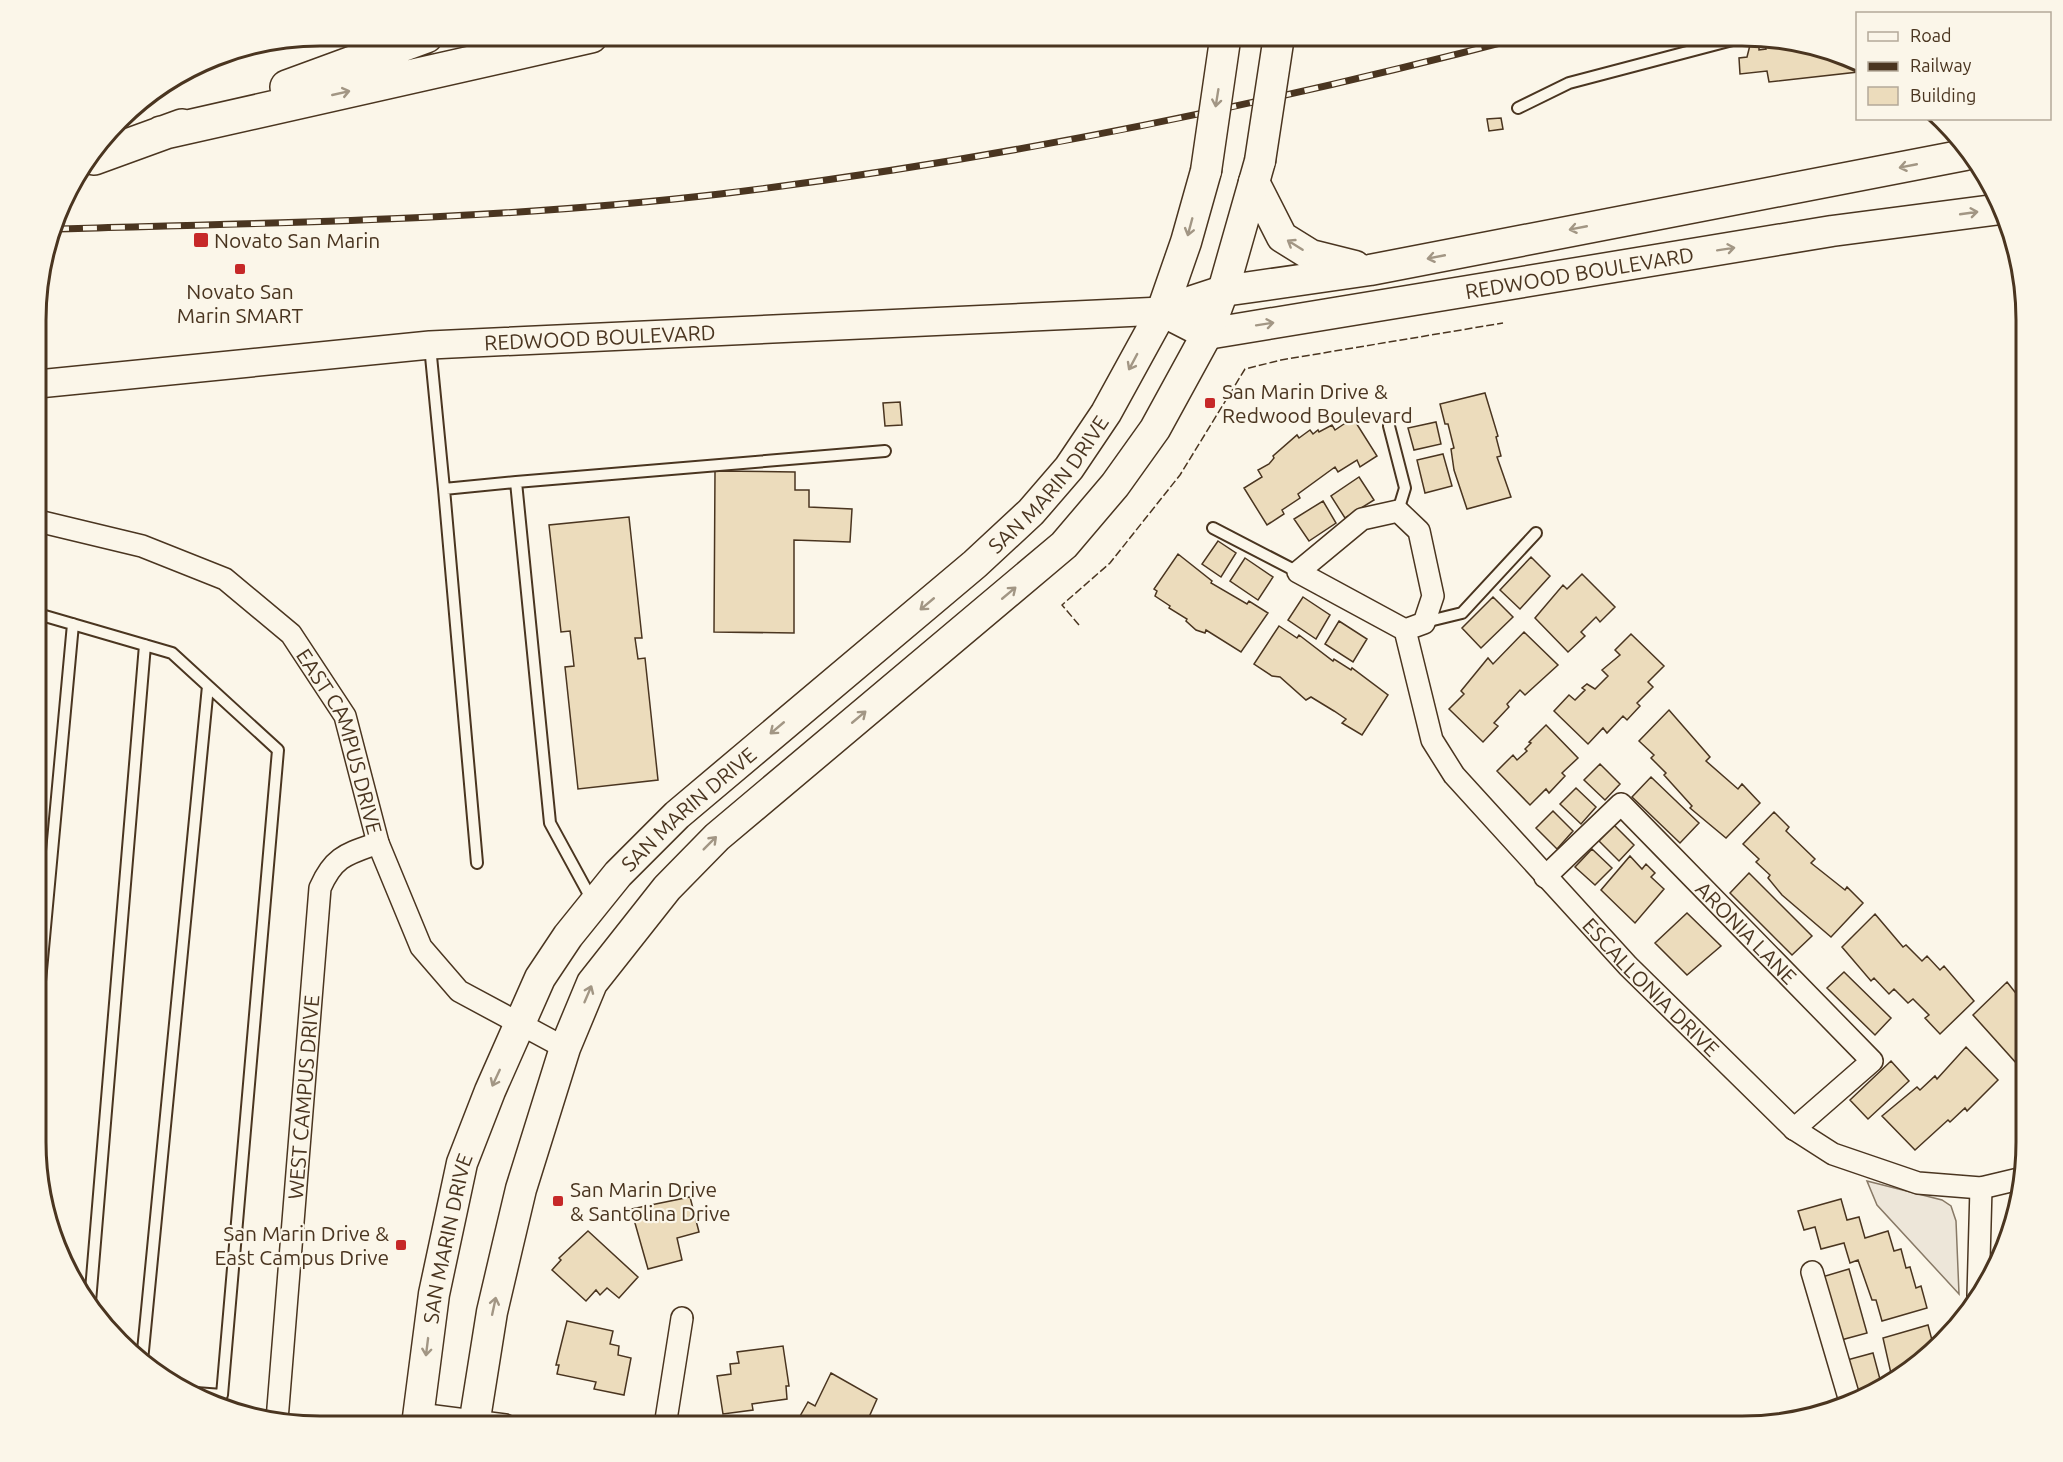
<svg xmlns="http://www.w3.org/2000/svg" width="2063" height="1462" font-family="Ubuntu,sans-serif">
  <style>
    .green { fill: #ede6d9; stroke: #887966; stroke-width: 1.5 }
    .building { fill: #ecdcbc; stroke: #4a3520; stroke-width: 1.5 }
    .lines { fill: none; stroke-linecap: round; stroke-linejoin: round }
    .service-casing { stroke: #4a3520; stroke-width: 14 }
    .minor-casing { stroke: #4a3520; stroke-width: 24 }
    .tertiary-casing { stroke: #4a3520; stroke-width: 30 }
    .secondary-casing { stroke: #4a3520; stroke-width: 33 }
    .motorway-casing { stroke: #4a3520; stroke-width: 36 }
    .service { stroke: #fbf6e9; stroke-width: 10 }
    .minor { stroke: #fbf6e9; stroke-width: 21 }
    .tertiary { stroke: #fbf6e9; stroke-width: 27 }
    .secondary { stroke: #fbf6e9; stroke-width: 30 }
    .motorway { stroke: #fbf6e9; stroke-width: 33 }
    .rail-casing { stroke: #4a3520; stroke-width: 7 }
    .rail { stroke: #fbf6e9; stroke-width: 4.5; stroke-dasharray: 14; stroke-linecap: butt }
    .secondary-bridge-casing { stroke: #4a3520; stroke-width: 33; stroke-linecap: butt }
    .secondary-bridge { stroke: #fbf6e9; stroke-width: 30 }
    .fence { stroke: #4a3520; stroke-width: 1.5; stroke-dasharray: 8 3; stroke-linecap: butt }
    .oneway { stroke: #a29684 }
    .poi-dot { fill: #c62828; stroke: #fbf6e9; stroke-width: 2 }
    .labels { text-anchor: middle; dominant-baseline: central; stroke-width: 4.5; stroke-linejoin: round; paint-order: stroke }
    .poi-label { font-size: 21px; fill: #4a3520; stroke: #fbf6e9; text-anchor: start }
    .street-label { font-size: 21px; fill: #4a3520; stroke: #fbf6e9 }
    .rim { fill: none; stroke: #4a3520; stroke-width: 3 }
  </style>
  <rect width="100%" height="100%" fill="#fbf6e9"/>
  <path class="green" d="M1867,1181L1942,1200L1951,1206L1956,1221L1959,1294L1877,1205Z"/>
  <path class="building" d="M1777,40L1851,58L1858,61V72L1769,82L1767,71L1740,74L1739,58L1747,57L1750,45L1759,44V50L1766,49L1765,44L1777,42Z
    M1501,118L1503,129L1489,131L1487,119Z
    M1485,393L1498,436L1496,437L1501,456L1497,457L1511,497L1467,509L1454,470L1451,449L1454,448L1448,424H1445L1440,404Z
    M900,402L902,425L885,426L883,403Z
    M1353,418L1377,456L1360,467L1357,460L1338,472L1335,467L1298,494L1300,498L1282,510L1284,514L1267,525L1244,488L1262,477L1258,470L1269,464L1274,458L1273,456L1297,435L1299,438L1310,430L1313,434L1318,430L1319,432L1332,425L1335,430Z
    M1436,422L1441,444L1414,450L1408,428Z
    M1443,454L1452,486L1425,493L1417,460Z
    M715,471L795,472V490H809V507L852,509L850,542L794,540V633L714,632Z
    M1359,477L1374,500L1345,518L1331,496Z
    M1323,501L1336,523L1309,541L1294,519Z
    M629,517L642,638H635L638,659L645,658L658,780L578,789L565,667L574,666L570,631L561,632L549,525Z
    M1218,541L1236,553L1221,577L1202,564Z
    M1178,554L1212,581L1211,583L1247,604L1249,601L1268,613L1241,652L1206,630L1205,633L1196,630L1186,621L1187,619L1169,608L1170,606L1155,596L1157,591L1154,589Z
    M1531,557L1550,576L1520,609L1500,590Z
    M1245,558L1273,577L1258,600L1230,581Z
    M1582,574L1615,607L1600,622L1596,617L1581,632L1585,636L1568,652L1535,618L1563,585L1567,589Z
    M1303,597L1330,615L1316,639L1288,620Z
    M1493,597L1513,617L1481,648L1462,628Z
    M1339,621L1367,639L1353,662L1325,644Z
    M1279,626L1297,638L1299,635L1333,661L1334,659L1351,670L1352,668L1388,695L1362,735L1342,723L1346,719L1334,711L1311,697L1306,700L1280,677L1272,676L1254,664Z
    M1524,632L1558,665L1525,695L1520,690L1507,704L1509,707L1494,723L1498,726L1483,742L1449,709L1464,694L1461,691L1488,658L1493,664Z
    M1631,634L1664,666L1648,682L1653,687L1637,703L1640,706L1627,720L1623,716L1607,733L1603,728L1588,744L1554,711L1569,695L1575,700L1585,690L1582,688L1587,684L1595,689L1608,676L1602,670L1620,655L1615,650Z
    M1669,710L1710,757L1706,761L1738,789L1742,784L1760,803L1726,838L1690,808L1692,806L1664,775L1666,773L1651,758L1654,755L1639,741Z
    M1546,725L1578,758L1562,773L1565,776L1549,793L1546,789L1530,805L1497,771L1513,755L1517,760L1527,751L1525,749L1531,743L1529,742Z
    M1600,764L1620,784L1605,800L1584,780Z
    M1651,777L1699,823L1680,843L1632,797Z
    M1576,788L1596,807L1581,824L1560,804Z
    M1553,811L1573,831L1557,849L1536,828Z
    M1774,812L1789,827L1786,831L1815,859L1811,863L1845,890L1847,887L1863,903L1831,937L1782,895L1768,878L1770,875L1756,862L1759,859L1743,844Z
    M1614,825L1634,845L1619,861L1599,841Z
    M1592,849L1612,868L1595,885L1575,867Z
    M1630,856L1642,869L1646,864L1655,873L1651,877L1664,889L1635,923L1601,890Z
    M1749,873L1812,936L1792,955L1730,893Z
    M1687,913L1721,946L1687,975L1655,943Z
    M1875,914L1903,947L1906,945L1922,961L1927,956L1940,970L1944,966L1974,1001L1940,1034L1925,1018L1929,1015L1913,999L1908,1003L1894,989L1889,994L1874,978L1871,981L1842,947Z
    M1844,972L1891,1018L1875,1035L1827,988Z
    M2007,982L2026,1006V1056L2018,1065L1973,1015Z
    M1966,1047L1998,1080L1967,1111L1965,1108L1950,1122L1948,1120L1915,1150L1882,1116L1917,1087L1920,1090L1935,1076L1937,1079Z
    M1891,1061L1909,1081L1868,1119L1850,1100Z
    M690,1197L699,1232L677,1238L682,1260L648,1269L631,1209Z
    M1841,1199L1847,1220L1859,1217L1865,1238L1888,1231L1894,1251L1901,1249L1906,1268L1910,1267L1916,1288L1921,1286L1927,1308L1882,1321L1876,1300H1872L1858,1260L1850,1263L1844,1243L1821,1249L1815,1227L1804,1230L1798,1211Z
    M588,1231L638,1277L619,1298L607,1288L600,1295L596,1290L586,1301L552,1270L561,1260L559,1258Z
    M1849,1269L1867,1333L1841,1340L1822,1277Z
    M567,1321L613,1331L610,1344L619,1346L618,1355L631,1358L624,1395L594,1389L596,1382L557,1374L559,1365H556Z
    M1928,1325L1933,1344L1892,1378L1883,1338Z
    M783,1346L789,1386H786L787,1399L752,1404L753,1410L723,1414L717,1376L731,1374L730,1364L739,1363L737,1352Z
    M1873,1353L1881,1383L1856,1390L1847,1360Z
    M831,1373L877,1399L865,1426L795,1425L808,1402L815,1406Z"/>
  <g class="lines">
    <defs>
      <path id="service" d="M1518,108L1569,83L1744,37
        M430,346L444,489
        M1389,426L1405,488L1398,511
        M516,482L885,451
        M1213,528L1298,572
        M38,614L172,653L278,750L222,1395L196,1393
        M1425,622L1462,613L1536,533
        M477,863L444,489L516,482L550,823L592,900
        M38,1003L73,624
        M90,1302L145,645
        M142,1361L208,686"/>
      <g id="minor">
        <path id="s1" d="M38,521L142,546L225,579L291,634L345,716L378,843L421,947L459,991L565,1048"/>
        <path id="s2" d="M1405,630L1424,623L1433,596L1419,531L1398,511L1362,519L1298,572L1405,630L1432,740L1454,775L1628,966L1794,1129L1833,1154L1918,1183L1981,1188L2023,1178"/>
        <path id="s3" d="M1545,877L1621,804L1872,1061L1794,1129"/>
        <path d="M1812,1272L1850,1401"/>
        <path d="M1978,1296L1981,1188"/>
        <path d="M419,1414L505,1425"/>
        <path id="s4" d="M277,1420L320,888C334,856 347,854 378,843"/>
        <path d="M665,1426L682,1318"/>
      </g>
      <g id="tertiary">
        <path id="s5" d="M38,384L430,345L1162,311"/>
      </g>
      <g id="secondary">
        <path d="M1254,182L1282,237L1311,255L1355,266"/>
        <path id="s6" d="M1162,311L1207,334L1832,231L2001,209"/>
        <path d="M1162,311L1223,291L1370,270L1965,155"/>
        <path id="s7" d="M417,1425L434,1294L462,1163L490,1091L540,978L568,936L618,874L677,815L975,564L1031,512L1069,468L1106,413L1162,311L1186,242L1206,171"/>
        <path d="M474,1425L492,1312L507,1248L521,1189L565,1048L592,983L667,888L717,837L1064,545L1115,485L1155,429L1207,334L1223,291L1260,161"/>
      </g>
      <path id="motorway" d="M287,87L426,36
        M161,133L591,36
        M94,158L182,126"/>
    </defs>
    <use href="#service" class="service-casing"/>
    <use href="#minor" class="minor-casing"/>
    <use href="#tertiary" class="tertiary-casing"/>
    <use href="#secondary" class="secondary-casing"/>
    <use href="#motorway" class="motorway-casing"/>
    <use href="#service" class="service"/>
    <use href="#minor" class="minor"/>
    <use href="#tertiary" class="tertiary"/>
    <use href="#secondary" class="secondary"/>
    <use href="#motorway" class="motorway"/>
    <defs>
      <path id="rail" d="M55,229C276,223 499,220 720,194C992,161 1261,106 1527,36"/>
    </defs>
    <use href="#rail" class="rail-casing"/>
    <use href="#rail" class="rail"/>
    <defs>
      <path id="secondary-bridge" d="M1260,161L1279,36
        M1206,171L1225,40"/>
    </defs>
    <use href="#secondary-bridge" class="secondary-bridge-casing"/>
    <use href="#secondary-bridge" class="secondary-bridge"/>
    <path class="fence" d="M1079,625L1062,605L1110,563L1180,475L1245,369L1281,360L1503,323"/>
  </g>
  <defs><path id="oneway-shaft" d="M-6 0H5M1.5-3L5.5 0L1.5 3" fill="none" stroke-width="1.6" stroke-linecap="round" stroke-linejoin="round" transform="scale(1.5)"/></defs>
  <g class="oneway">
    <use href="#oneway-shaft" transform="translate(341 93) rotate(-13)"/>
    <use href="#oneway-shaft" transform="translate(1217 98) rotate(99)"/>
    <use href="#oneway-shaft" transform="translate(1908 166) rotate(169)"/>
    <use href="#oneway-shaft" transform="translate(1969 213) rotate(-8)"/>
    <use href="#oneway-shaft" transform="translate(1190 227) rotate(105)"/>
    <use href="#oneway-shaft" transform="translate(1578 228) rotate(169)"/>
    <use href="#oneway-shaft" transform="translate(1295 245) rotate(-148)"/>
    <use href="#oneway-shaft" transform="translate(1726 249) rotate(-9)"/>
    <use href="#oneway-shaft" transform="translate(1436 257) rotate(169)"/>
    <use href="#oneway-shaft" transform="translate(1265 324) rotate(-9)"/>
    <use href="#oneway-shaft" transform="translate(1133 362) rotate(118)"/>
    <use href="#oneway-shaft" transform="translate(1009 593) rotate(-40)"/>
    <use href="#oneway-shaft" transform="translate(927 604) rotate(140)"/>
    <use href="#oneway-shaft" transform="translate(859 717) rotate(-40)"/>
    <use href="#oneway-shaft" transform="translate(777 728) rotate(140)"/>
    <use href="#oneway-shaft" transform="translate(710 843) rotate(-45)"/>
    <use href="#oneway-shaft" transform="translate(588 994) rotate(-67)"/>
    <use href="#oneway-shaft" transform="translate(496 1078) rotate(115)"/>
    <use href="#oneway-shaft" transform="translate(494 1306) rotate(-78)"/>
    <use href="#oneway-shaft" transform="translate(427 1347) rotate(97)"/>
  </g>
  <g class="poi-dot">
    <rect x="193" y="232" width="16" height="16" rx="3"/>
    <rect x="234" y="263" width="12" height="12" rx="3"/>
    <rect x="1204" y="397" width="12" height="12" rx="3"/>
    <rect x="552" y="1195" width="12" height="12" rx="3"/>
    <rect x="395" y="1239" width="12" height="12" rx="3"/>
  </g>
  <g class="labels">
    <g class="poi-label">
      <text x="214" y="240">Novato San Marin</text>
      <text x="240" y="291" text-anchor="middle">Novato San<tspan x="240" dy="24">Marin SMART</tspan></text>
      <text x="1222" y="391">San Marin Drive &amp;<tspan x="1222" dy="24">Redwood Boulevard</tspan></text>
      <text x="570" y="1189">San Marin Drive<tspan x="570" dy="24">&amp; Santolina Drive</tspan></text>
      <text x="389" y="1233" text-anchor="end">San Marin Drive &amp;<tspan x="389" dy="24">East Campus Drive</tspan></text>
    </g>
    <g class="street-label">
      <text stroke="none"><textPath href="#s6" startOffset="428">REDWOOD BOULEVARD</textPath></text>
      <text stroke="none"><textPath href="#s5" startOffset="564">REDWOOD BOULEVARD</textPath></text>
      <text stroke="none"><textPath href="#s7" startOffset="1179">SAN MARIN DRIVE</textPath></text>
      <text stroke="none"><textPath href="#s1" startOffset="402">EAST CAMPUS DRIVE</textPath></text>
      <text stroke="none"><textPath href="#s7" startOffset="693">SAN MARIN DRIVE</textPath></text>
      <text stroke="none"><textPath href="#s3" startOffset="285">ARONIA LANE</textPath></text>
      <text stroke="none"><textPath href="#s2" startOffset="830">ESCALLONIA DRIVE</textPath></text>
      <text stroke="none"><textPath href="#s4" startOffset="324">WEST CAMPUS DRIVE</textPath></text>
      <text stroke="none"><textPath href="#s7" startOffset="189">SAN MARIN DRIVE</textPath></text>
    </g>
  </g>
  <path d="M0 0H2063V1462H0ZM320 46H1742A274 274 0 0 1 2016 320V1142A274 274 0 0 1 1742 1416H320A274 274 0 0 1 46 1142V320A274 274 0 0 1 320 46Z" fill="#fbf6e9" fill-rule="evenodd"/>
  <path class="rim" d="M320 46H1742A274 274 0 0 1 2016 320V1142A274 274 0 0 1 1742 1416H320A274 274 0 0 1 46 1142V320A274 274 0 0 1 320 46Z"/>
  <rect x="1856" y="12" width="195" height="108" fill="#fbf6e9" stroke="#b4a999" stroke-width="1.5"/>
  <rect x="1868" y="32" width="30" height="9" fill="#fbf6e9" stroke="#b4a999" stroke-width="1.5"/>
  <text x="1910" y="42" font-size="18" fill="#4a3520">Road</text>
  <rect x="1868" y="62" width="30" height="9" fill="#4a3520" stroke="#b4a999" stroke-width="1.5"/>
  <text x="1910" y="72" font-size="18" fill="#4a3520">Railway</text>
  <rect x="1868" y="87" width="30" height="18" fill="#ecdcbc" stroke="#b4a999" stroke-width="1.5"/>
  <text x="1910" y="102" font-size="18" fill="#4a3520">Building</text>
</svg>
